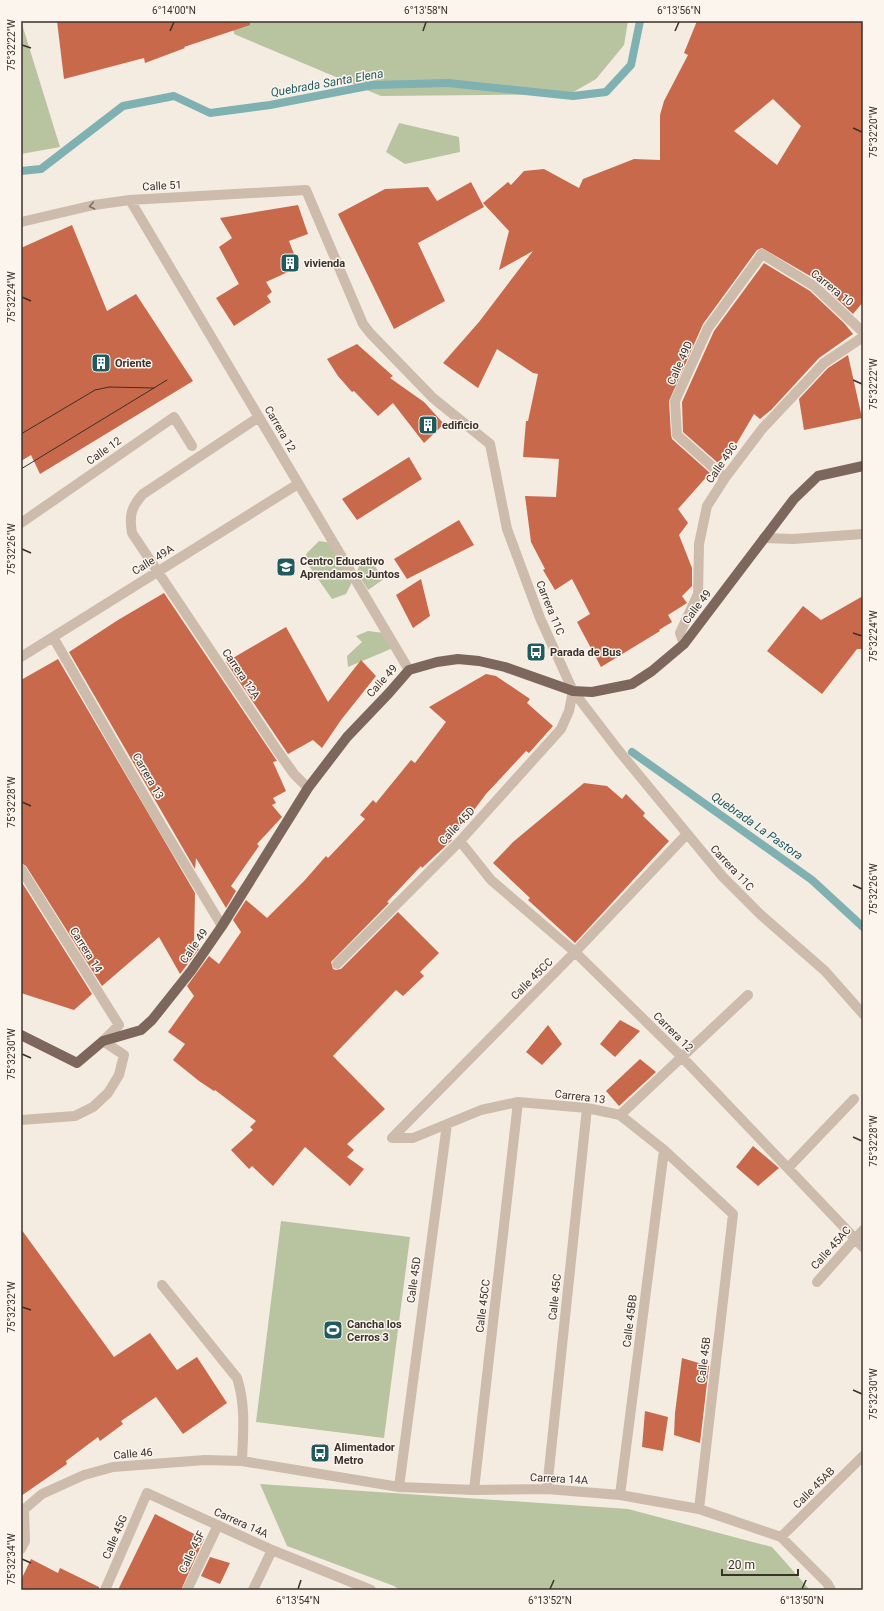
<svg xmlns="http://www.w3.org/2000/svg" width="884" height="1611" font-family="Roboto,sans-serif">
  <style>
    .green { fill: #b8c4a0 }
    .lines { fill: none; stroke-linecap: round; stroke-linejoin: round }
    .stream { stroke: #7fb0b2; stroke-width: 8 }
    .building { fill: #c8694b; fill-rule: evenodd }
    .minor { stroke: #cdbbac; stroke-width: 10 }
    .major { stroke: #7d675c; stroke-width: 10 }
    .tram { stroke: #3b302b; stroke-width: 1 }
    .oneway { stroke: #7d6f65 }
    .ticks { fill: none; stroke: #3b302b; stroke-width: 1.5 }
    .labels { text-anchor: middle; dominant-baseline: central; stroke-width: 3; stroke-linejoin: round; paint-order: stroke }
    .street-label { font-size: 11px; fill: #3b302b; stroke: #fbf5ee }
    .poi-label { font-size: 11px; font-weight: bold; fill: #3b302b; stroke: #fbf5ee; text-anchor: start }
    .water-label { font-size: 12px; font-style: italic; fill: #1f5a5e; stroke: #fbf5ee }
    .neatline { fill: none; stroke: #3b302b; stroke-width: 1.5 }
    .ticks-label { font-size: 10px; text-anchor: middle; fill: #3b302b }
  </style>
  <rect width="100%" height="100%" fill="#f4ebe1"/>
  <path class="green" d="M21,21L60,147L21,154Z
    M233,21H628L624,45L596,79L570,94L381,96L234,34Z
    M399,123L459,137L460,152L405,164L386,152Z
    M319,541L332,543L354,578L346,594L332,599L309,566L306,554Z
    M369,558L384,579L368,590L357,572L361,560Z
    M368,631L384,633L393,648L348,667L347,656L362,642L356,636Z
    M281,1221L410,1237L384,1438L256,1422Z
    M260,1484L628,1509L772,1547L810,1590H400L394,1586L287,1546Z"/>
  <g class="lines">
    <path class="stream" d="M21,171L41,169L123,106L174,96L210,113L270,105L373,85L448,83L573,96L606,92L631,65L640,21
      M632,752L812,880L863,927"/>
  </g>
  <path class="building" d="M57,21H250V25L184,47L185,48L145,63L144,58L64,79Z
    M697,21H863V302L853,314L817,280L762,248L757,250L703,324L669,401L671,435L672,439L710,473L678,509L688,523L679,535L692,568V586L682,596L687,603L668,615L672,622L659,630L660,631L601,667L577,622L590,614L572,579L555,590L543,570L545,569L531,542L525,496L556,497L559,459L523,457L526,421H528L538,374L533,373L497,349L478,388L443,363L479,322L533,251L499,270L509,231L483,203L508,182L511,185L524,171L544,169L579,188L583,179L634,159L660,160V115L664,101L688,55L684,53ZM773,99L801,126L777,165L734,131Z
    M471,182L484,207L418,243L445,301L394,329L338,214L385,189L428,187L437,201Z
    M298,205L308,234L289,241L299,267L266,282L272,292L267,296L271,302L234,326L216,298L239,284L219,247L232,238L220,218Z
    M72,225L107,311L136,294L193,381L40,474L31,455L21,461V248Z
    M764,263L810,291L844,323L853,334L819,358L771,410L760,419L754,414L734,448L731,447L718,463L683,432L682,402L714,331Z
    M357,344L393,376L390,378L424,402L444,424L424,443L393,403L378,416L354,391L352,392L338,376L327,359Z
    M848,355L862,418L804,430L799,399L828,368Z
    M409,457L422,479L357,520L342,499Z
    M459,520L474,545L407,579L394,559Z
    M421,579L430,616L413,628L396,595Z
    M164,593L277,761L273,762L286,791L273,798L276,803L272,805L282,817L257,844L259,846L231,886L236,891L226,908L196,858L195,869L69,652L118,620Z
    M863,596V649H857L822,694L767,651L803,606L821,620Z
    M286,627L328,702L361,660L376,676L341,720L322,748L313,740L288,754L226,662Z
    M58,659L195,893L194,945L199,949L180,974L159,937L102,986L26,866L21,863V680Z
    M486,674L496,676L530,699L527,703L553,726L529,753L526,751L486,794L468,818L450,838L452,840L422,868L421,866L387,902L389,903L331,962L333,969L336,970L341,969L398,912L439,953L420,972L424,976L403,996L396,990L333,1056L385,1109L347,1144L354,1150L347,1157L364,1169L350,1186L305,1147L273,1186L252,1166L249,1169L231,1150L253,1130L250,1127L256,1121L215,1090L214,1091L199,1081L173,1060L185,1044L168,1032L194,996L187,986L209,956L219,964L241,932L233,920L246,900L267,918L305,880L326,856L328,858L365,819L360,815L373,800L376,803L411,760L415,763L446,722L429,707Z
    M584,783L607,786L622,799L626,794L645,813L643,816L669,841L575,943L528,900L530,898L493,863L513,842Z
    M21,881L92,994L74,1010L21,993Z
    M620,1020L640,1031L615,1057L600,1044Z
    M548,1025L562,1044L542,1065L526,1052Z
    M640,1059L656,1072L619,1106L606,1091Z
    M753,1146L779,1168L758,1186L736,1167Z
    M21,1229L114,1357L150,1333L177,1370L197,1357L227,1403L183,1434L156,1397L121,1421L123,1424L100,1441L98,1437L66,1461L67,1464L21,1496Z
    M682,1358L709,1366L700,1443L674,1435L675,1413Z
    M645,1411L668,1417L663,1451L642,1447Z
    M155,1514L204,1539L181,1590H118Z
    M210,1557L230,1563L220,1584L201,1576Z
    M31,1559L58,1573L60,1568L99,1587V1590H21V1580Z"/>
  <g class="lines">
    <path class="minor" d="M130,200L409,670
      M21,222L94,205L130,200L306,190L363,324L370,333L433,398L490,444L507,529L540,618L573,691L619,751L722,876L761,915L825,971L863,1014
      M259,417L143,494C131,507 129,516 132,533L277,750L294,774L308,788
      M725,478L677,435L675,401L708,328L762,254L814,286L863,332
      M21,523L174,417L192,446
      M764,538L793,539L863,534
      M53,637L160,823L222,926
      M684,644L680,633L698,594L699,544L707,506L725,478L762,429L824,363L863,337
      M21,657L298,484
      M460,841L491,880L575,952L682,1057L863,1247
      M21,869L119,1025L103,1041L124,1055L119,1075L108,1093L93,1107L75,1116L21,1120
      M337,964L460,841L561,729L569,711L573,691
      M620,1115L748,995
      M392,1138H413L481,1110L518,1102L587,1108L620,1115L664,1150L733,1214L699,1509
      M392,1138L575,952L687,834
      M788,1168L854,1099
      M817,1282L863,1230
      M162,1285L237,1378C246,1405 243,1433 242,1461
      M399,1487L447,1124
      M547,1489L587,1108
      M474,1490L518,1102
      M620,1495L664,1150
      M21,1512L42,1494L84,1475L113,1467L205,1460L242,1461L399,1487L474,1490L547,1489L620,1495L699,1509L781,1537L827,1583L831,1590
      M781,1537L863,1456
      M21,1549L25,1541L24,1510
      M105,1590L147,1493L272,1550L371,1590
      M187,1590L218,1525
      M253,1590L272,1550"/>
    <path class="major" d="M21,1035L77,1063L103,1041L141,1030L152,1020L191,971L222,926L308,788L347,737L389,693L409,670L437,662L458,659L479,661L505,667L573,691L592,692L632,684L652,671L684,644L794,499L818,476L863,466"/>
    <path class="tram" d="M21,434L95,390L109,387L154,388
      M21,469L167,380"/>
  </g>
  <defs><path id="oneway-chevron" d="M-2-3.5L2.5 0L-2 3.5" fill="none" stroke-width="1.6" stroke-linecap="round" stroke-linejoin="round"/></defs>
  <use class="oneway" href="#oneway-chevron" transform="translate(92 206) rotate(168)"/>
  <path class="ticks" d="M170,31L174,22M423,31L426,22M675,31L679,22M22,45L31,48M853,128L862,132M22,297L31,301M853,380L862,384M22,549L31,553M853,633L862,636M22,802L31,806M853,885L862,889M22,1054L31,1058M853,1137L862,1141M22,1307L31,1310M853,1390L862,1394M22,1559L31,1563M298,1589L301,1580M550,1589L554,1580M802,1589L806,1580"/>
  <defs>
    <symbol id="building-square" viewBox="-11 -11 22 22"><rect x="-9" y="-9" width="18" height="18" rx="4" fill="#1f5a5e" stroke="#fbf5ee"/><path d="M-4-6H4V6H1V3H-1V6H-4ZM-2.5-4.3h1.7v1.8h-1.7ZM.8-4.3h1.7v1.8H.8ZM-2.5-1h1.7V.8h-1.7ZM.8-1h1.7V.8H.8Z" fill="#fff"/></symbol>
    <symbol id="school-square" viewBox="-11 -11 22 22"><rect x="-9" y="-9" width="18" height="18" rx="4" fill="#1f5a5e" stroke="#fbf5ee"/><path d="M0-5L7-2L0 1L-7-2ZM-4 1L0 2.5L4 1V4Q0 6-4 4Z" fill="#fff"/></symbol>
    <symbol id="bus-square" viewBox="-11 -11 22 22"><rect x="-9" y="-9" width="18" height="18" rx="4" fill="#1f5a5e" stroke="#fbf5ee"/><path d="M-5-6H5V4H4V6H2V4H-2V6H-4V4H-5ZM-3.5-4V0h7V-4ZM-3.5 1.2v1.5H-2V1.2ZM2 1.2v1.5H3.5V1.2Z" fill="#fff"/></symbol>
    <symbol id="stadium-square" viewBox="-11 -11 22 22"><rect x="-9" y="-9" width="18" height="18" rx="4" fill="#1f5a5e" stroke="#fbf5ee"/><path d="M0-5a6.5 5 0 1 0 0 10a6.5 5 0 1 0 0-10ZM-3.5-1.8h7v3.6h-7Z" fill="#fff"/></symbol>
  </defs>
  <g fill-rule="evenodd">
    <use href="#building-square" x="279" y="252" width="22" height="22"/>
    <use href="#building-square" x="90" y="352" width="22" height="22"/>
    <use href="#building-square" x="417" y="414" width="22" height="22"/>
    <use href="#school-square" x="275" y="556" width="22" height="22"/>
    <use href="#bus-square" x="525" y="641" width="22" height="22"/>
    <use href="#stadium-square" x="322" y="1319" width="22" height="22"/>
    <use href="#bus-square" x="309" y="1442" width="22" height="22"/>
  </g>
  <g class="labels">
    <g class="street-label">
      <text transform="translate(162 186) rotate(-3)">Calle 51</text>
      <text transform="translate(832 288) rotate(39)">Carrera 10</text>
      <text transform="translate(680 363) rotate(-66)">Calle 49D</text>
      <text transform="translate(280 429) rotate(60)">Carrera 12</text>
      <text transform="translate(104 451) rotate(-35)">Calle 12</text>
      <text transform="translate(722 463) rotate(-55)">Calle 49C</text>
      <text transform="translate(153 560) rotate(-32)">Calle 49A</text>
      <text transform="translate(697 607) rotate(-53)">Calle 49</text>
      <text transform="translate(550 608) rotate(68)">Carrera 11C</text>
      <text transform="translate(241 674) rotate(56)">Carrera 12A</text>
      <text transform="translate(382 681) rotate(-48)">Calle 49</text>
      <text transform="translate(148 776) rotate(60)">Carrera 13</text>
      <text transform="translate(457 826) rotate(-47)">Calle 45D</text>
      <text transform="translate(732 868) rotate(47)">Carrera 11C</text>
      <text transform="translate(194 946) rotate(-55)">Calle 49</text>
      <text transform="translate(86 950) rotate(58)">Carrera 14</text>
      <text transform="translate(532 979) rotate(-45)">Calle 45CC</text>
      <text transform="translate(673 1032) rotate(45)">Carrera 12</text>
      <text transform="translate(580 1097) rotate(7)">Carrera 13</text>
      <text transform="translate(831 1248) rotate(-48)">Calle 45AC</text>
      <text transform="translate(414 1280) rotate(-82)">Calle 45D</text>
      <text transform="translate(555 1297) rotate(-84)">Calle 45C</text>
      <text transform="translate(483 1306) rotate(-83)">Calle 45CC</text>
      <text transform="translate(630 1321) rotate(-83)">Calle 45BB</text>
      <text transform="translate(704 1360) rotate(-83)">Calle 45B</text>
      <text transform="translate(133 1454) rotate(-5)">Calle 46</text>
      <text transform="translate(559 1479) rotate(3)">Carrera 14A</text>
      <text transform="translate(814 1488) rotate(-45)">Calle 45AB</text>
      <text transform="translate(241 1523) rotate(24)">Carrera 14A</text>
      <text transform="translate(115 1537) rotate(-67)">Calle 45G</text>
      <text transform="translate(192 1552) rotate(-64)">Calle 45F</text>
    </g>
    <g class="poi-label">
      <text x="304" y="263">vivienda</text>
      <text x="115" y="363">Oriente</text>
      <text x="442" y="425">edificio</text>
      <text x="300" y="561">Centro Educativo<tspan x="300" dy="13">Aprendamos Juntos</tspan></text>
      <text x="550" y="652">Parada de Bus</text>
      <text x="347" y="1324">Cancha los<tspan x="347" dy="13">Cerros 3</tspan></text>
      <text x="334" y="1447">Alimentador<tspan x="334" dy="13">Metro</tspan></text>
    </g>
    <g class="water-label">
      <text transform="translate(327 83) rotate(-10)">Quebrada Santa Elena</text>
      <text transform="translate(757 826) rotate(35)">Quebrada La Pastora</text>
    </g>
  </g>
  <rect width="884" height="1611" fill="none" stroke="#fbf5ee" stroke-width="44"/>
  <path d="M722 1569v6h76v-6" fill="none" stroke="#3b302b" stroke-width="2"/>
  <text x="728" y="1569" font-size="12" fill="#3b302b" stroke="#fbf5ee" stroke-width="3" paint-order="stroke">20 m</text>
  <rect x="22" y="22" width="840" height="1567" class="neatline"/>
  <g class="ticks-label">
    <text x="174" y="14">6°14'00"N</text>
    <text x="426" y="14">6°13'58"N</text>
    <text x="679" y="14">6°13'56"N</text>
    <text transform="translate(11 45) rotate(-90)" y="4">75°32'22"W</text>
    <text transform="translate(873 132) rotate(-90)" y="4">75°32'20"W</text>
    <text transform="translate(11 297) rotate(-90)" y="4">75°32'24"W</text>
    <text transform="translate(873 384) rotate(-90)" y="4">75°32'22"W</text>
    <text transform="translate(11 549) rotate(-90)" y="4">75°32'26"W</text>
    <text transform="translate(873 636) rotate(-90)" y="4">75°32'24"W</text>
    <text transform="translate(11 802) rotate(-90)" y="4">75°32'28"W</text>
    <text transform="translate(873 889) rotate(-90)" y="4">75°32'26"W</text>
    <text transform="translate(11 1054) rotate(-90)" y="4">75°32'30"W</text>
    <text transform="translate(873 1141) rotate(-90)" y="4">75°32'28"W</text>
    <text transform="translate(11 1307) rotate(-90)" y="4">75°32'32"W</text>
    <text transform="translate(873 1394) rotate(-90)" y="4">75°32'30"W</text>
    <text transform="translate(11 1559) rotate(-90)" y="4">75°32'34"W</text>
    <text x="298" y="1604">6°13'54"N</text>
    <text x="550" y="1604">6°13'52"N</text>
    <text x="802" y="1604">6°13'50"N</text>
  </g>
</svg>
